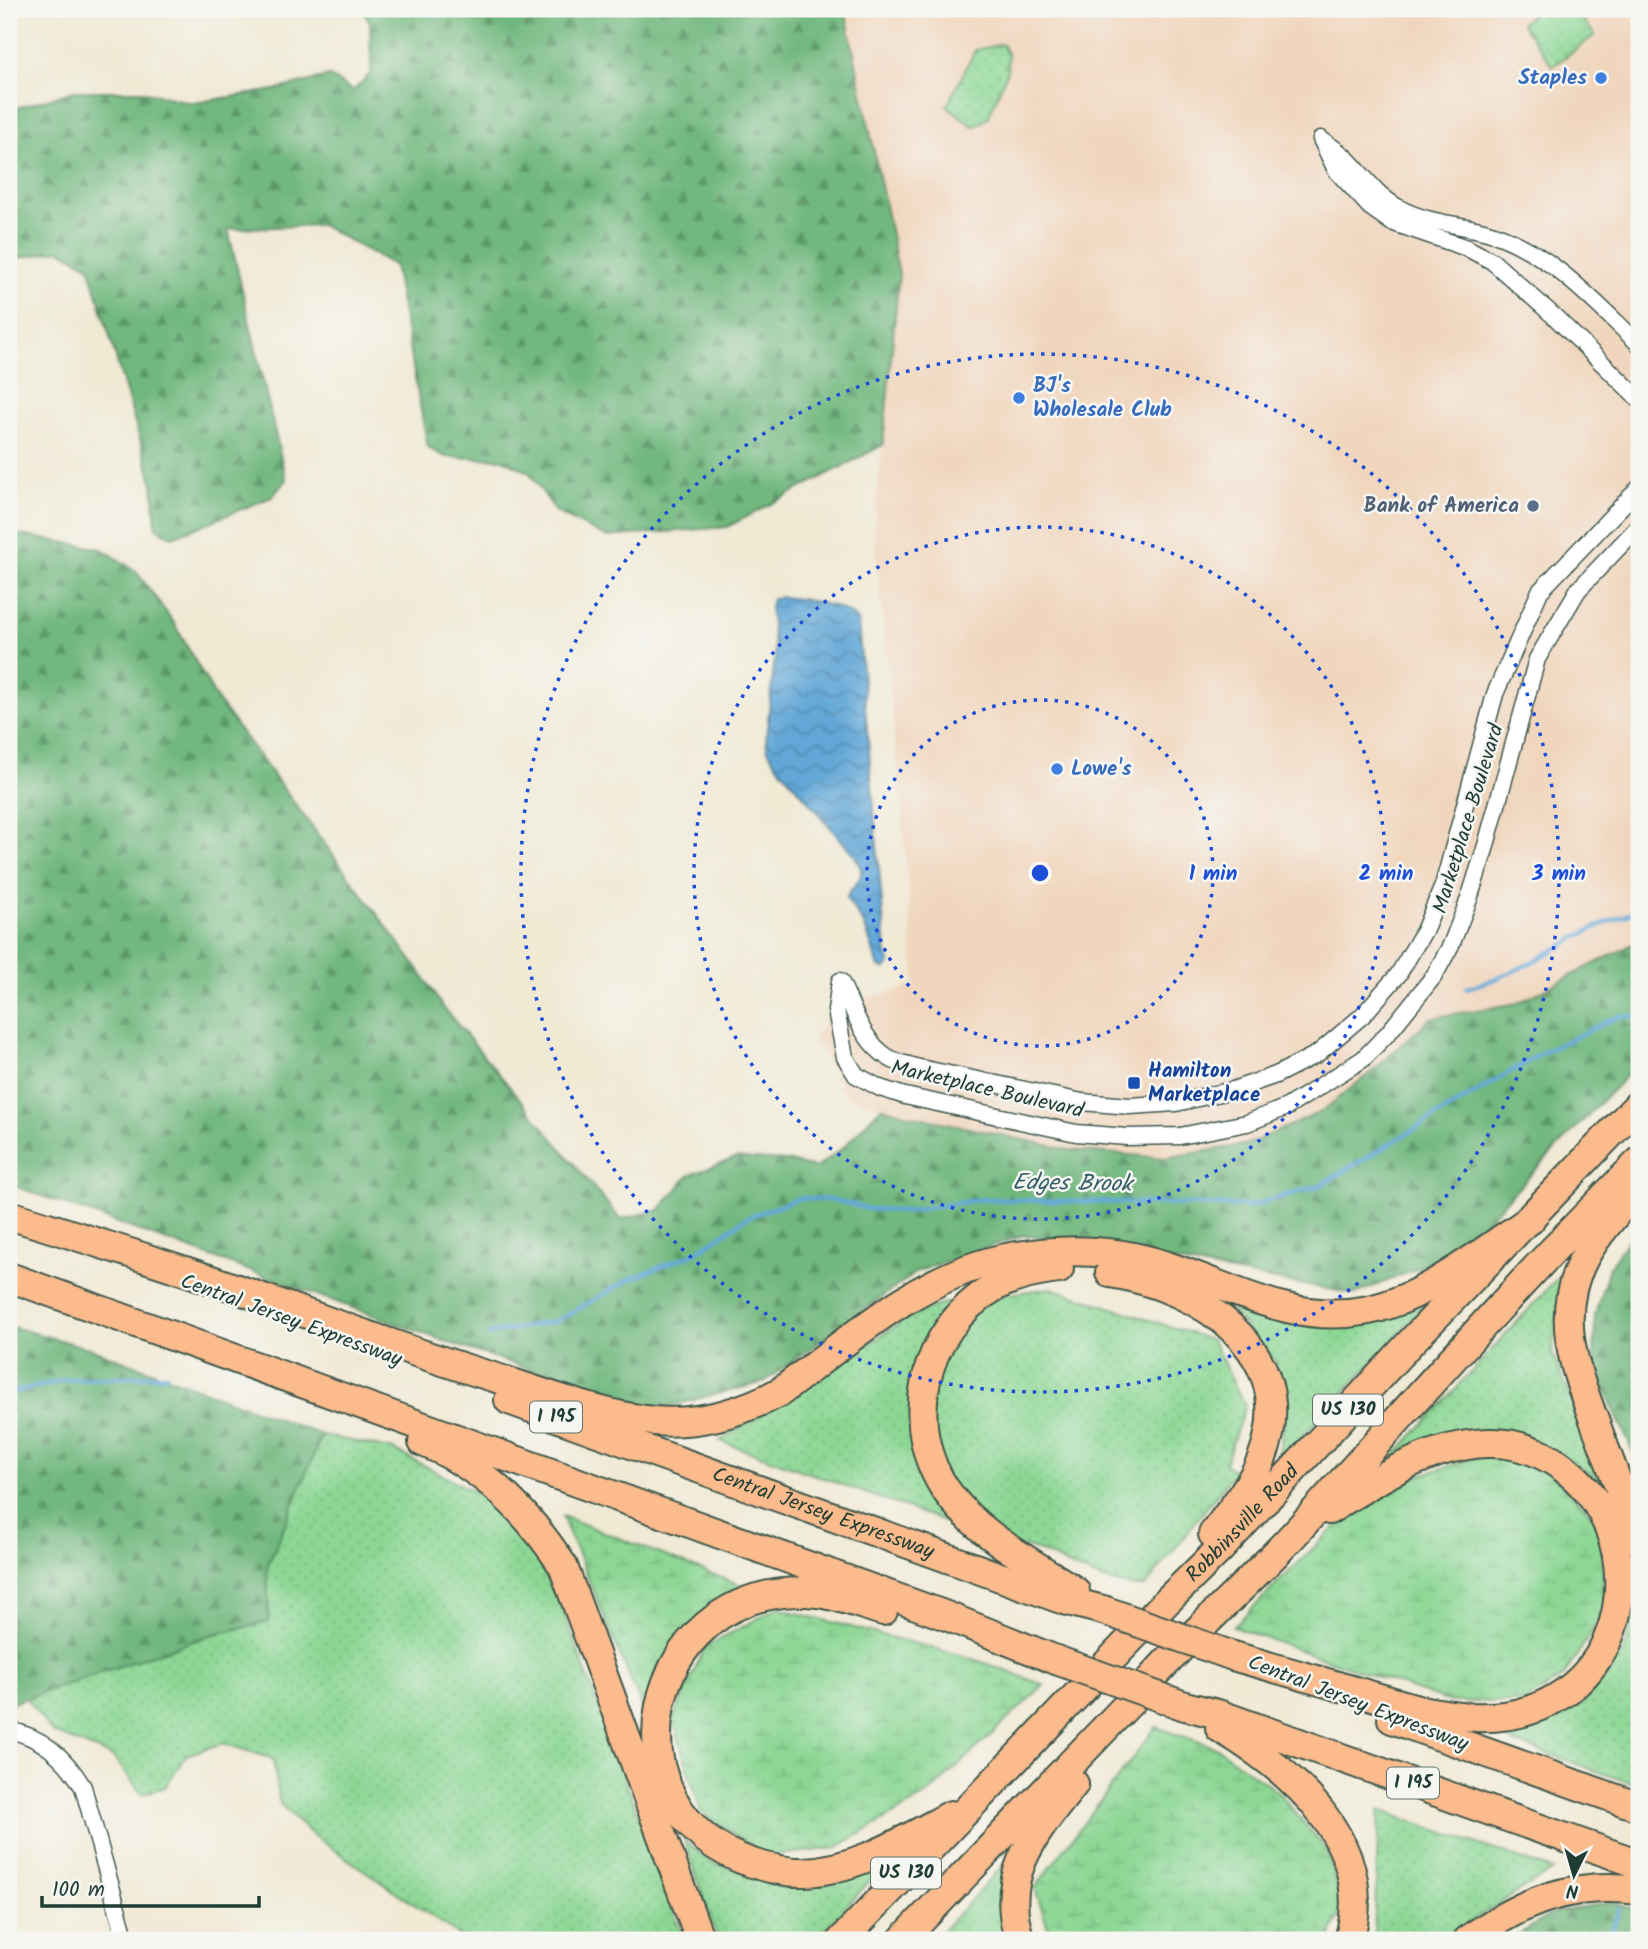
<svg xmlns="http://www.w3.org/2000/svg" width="1648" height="1949" font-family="Kalam,sans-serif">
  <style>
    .built { fill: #f0d6bc }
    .green { fill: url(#green-dots); stroke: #568a64; stroke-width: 2 }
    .forest { fill: url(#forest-firs); stroke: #487a59; stroke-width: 2 }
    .wetland { fill: url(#wetland-marsh); stroke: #568a64; stroke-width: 2 }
    .water { fill: url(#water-waves); stroke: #407286; stroke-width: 2 }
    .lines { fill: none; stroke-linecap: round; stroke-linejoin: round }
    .stream { stroke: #62a7d7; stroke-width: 4.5 }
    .street-casing { stroke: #3e574c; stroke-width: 19 }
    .highway-casing { stroke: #3e574c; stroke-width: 32 }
    .street { stroke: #fff; stroke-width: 16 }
    .highway { stroke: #fbbb8c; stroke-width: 28 }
    .highway-bridge-casing { stroke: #3e574c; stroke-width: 32; stroke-linecap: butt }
    .highway-bridge { stroke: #fbbb8c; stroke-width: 28 }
    .ring { fill: none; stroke: #1d4ed8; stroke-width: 3.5; stroke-dasharray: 3.5 7 }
    .shop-dot { fill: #3f7fe0; stroke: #f6f6f2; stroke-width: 2.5 }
    .service-dot { fill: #5c6f8a; stroke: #f6f6f2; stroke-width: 2.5 }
    .transit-dot { fill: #1a4fb4; stroke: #f6f6f2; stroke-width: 2.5 }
    .labels { text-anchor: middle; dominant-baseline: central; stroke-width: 5; stroke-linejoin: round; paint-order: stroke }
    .shield { fill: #f6f6f2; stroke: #60746d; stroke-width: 2 }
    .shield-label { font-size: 19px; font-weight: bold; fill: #1f3d34 }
    .shop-label { font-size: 21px; font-weight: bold; fill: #366cbe; stroke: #f6f6f2; text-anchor: start }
    .service-label { font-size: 21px; font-weight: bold; fill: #4e5e75; stroke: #f6f6f2; text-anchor: end }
    .street-label { font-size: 21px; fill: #1f3d34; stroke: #f6f6f2 }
    .transit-label { font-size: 21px; font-weight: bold; fill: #164399; stroke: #f6f6f2; text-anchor: start }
    .water-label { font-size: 23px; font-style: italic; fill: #335d65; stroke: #f6f6f2 }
    .centre { fill: #1d4ed8; stroke: #f6f6f2; stroke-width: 3.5 }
    .ring-label { font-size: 21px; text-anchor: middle; font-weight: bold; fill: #1d4ed8; stroke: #f6f6f2; stroke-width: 5; stroke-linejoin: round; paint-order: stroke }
  </style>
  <defs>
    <pattern id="green-dots" width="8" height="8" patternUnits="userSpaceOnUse" patternTransform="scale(1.75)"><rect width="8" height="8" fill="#8cd794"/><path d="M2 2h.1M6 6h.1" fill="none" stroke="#78b980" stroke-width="1.8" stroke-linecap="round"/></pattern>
    <pattern id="forest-firs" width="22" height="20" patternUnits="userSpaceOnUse" patternTransform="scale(1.75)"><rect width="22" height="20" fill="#71b87e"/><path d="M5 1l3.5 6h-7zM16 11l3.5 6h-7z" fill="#5c9768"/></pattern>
    <pattern id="wetland-marsh" width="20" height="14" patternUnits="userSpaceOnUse" patternTransform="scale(1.75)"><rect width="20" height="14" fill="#8cd794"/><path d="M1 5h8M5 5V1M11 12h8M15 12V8" fill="none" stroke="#78b980"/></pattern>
    <pattern id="water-waves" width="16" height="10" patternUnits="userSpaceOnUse" patternTransform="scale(1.75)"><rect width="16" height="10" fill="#62a7d7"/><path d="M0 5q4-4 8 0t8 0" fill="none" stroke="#5089af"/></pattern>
  </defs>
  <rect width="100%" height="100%" fill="#f6f6f2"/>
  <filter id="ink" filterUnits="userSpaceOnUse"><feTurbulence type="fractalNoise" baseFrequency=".0143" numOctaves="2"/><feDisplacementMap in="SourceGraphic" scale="14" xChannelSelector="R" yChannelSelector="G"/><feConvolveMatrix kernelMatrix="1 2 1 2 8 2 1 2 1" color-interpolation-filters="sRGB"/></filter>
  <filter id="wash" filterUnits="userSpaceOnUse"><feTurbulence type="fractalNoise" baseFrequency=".00686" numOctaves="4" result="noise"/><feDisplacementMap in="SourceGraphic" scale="28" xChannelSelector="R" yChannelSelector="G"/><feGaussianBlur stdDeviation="1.57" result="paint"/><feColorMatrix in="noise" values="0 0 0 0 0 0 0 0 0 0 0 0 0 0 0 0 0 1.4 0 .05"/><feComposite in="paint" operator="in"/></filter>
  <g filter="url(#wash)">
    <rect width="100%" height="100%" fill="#f0e9d4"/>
    <path class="built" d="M845,9H1639V941L1518,1003L1431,1018L1375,1069L1321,1112L1248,1144L1165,1158L1070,1150L909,1115L846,1096L814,1038L835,1005L915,986L903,822L874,531L899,274Z"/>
    <path class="green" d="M1539,9H1574L1595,35L1553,66L1521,23Z
      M1002,44L1008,55L1007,72L988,118L974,127L947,106L975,50Z
      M1563,1272L1552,1353L1608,1486L1549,1447L1392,1458Z
      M1051,1288L1212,1340L1245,1406L1225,1464L1235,1471L1145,1587C1120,1587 1095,1577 1072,1567C1053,1559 1037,1545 1016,1547L720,1441L911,1316L944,1303Z
      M1427,1304L1278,1462L1284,1418L1275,1362L1231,1310L1259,1316L1345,1327Z
      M322,1435L394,1450L477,1493L543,1556L684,1940H464L443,1924L314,1836L280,1804L273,1759L223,1743L186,1755L165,1787L142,1794L113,1757L52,1732L26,1698L210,1635L269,1622L267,1567Z
      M1639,1591V1786L1497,1736L1582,1705L1624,1652Z
      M1379,1810L1553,1870L1441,1940H1374Z
      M684,1840L712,1863L806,1887L886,1863L816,1940H718Z
      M1010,1858L1007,1940H934Z"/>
    <path class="forest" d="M362,9H845L899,274L883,445L727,527L606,537L556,512L529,472L503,459L446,457L428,448L394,265L321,225L228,229L286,480L272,497L173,537L156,528L153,484L89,266L60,250L9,260V110L75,91H141L193,103L275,90L329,76L353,91L371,73L370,22Z
      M9,533L102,549L136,571L174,623L217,700L419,970L442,1006L620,1219L659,1210L689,1175L736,1158L786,1161L815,1168L843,1148L881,1107L909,1115L1070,1150L1165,1158L1248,1144L1321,1112L1375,1069L1431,1018L1518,1003L1639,941V1062L1456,1253L1355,1294L1024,1235L918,1271L764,1382L654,1410L453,1344L9,1184Z
      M1639,1224V1465L1594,1366L1595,1315L1609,1267Z
      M9,1326L92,1349L322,1435L267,1567L269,1622L210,1635L9,1704Z
      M1609,1902L1639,1910V1940H1510L1553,1913Z"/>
    <path class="wetland" d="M1486,1454L1547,1470L1600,1522L1605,1611L1563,1677L1524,1702H1450L1233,1627L1337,1525L1415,1477Z
      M562,1516L753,1590L670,1652L643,1709Z
      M777,1608L971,1658L1044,1685L927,1795L836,1848L767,1856L701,1812L673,1719L705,1647Z
      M1156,1727L1217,1748L1279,1793L1328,1852L1342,1908L1329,1940H1052L1035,1888Z"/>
    <path class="water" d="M781,597C800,599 851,604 858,623L886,951L890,962L888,967L884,969L879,967L864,924L846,898C856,879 869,879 855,856L774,761L767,748L766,737L775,657L770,606L772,599Z"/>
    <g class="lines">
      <path class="stream" d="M1466,988C1531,973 1575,929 1639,911
        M489,1334L557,1321L630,1279L695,1253L748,1217L800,1198L834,1200L869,1209L909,1211L982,1199L1250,1206L1319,1186L1542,1053L1619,1016H1639
        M9,1393L65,1380L167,1375
        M1609,1940L1619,1909"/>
    </g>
  </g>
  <g filter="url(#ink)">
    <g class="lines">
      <defs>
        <path id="street" d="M1321,139L1336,170L1370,207L1391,222L1467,248L1492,261L1556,318L1639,399
          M1325,142C1333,148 1343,154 1350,162C1366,179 1379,198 1401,209C1429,224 1464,224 1494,234C1552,254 1595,303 1639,344
          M840,981L836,1010L845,1057L856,1075L880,1088L905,1096L1076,1133L1127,1137L1180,1136L1247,1123L1287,1107L1363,1059L1389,1032L1434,976L1451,945L1469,899L1485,849L1537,659L1578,590L1639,526
          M840,981C854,1008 861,1041 889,1058C896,1063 907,1064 915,1067L1082,1102L1130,1106L1176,1103L1233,1090L1276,1075L1317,1054L1362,1016L1398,975L1424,931L1443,886L1495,694L1540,591L1639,488
          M9,1730C43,1737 66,1758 83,1787L126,1940"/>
        <g id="highway">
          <path d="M1639,1185C1620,1210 1596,1234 1582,1262C1552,1321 1579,1379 1600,1436C1613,1470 1626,1505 1639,1540"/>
          <path d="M9,1215C68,1233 127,1252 185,1271C287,1305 387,1345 490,1376C540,1391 602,1416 653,1421C698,1425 740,1413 780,1392C848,1341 916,1278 1001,1259C1055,1248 1112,1248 1164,1265C1230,1286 1291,1324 1363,1311C1423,1301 1480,1252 1530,1220"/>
          <path d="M1059,1269C1036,1272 1013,1276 993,1288C922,1329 900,1427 948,1493C979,1536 1032,1562 1075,1591"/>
          <path d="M1110,1273C1200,1287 1303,1352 1262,1458C1251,1486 1231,1510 1213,1534"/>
          <path d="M9,1277L944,1615L1056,1660"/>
          <path id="s1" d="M509,1400L1064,1600L1103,1610"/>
          <path d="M423,1442C484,1467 528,1512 563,1566L700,1940"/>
          <path d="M883,1611C859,1604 833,1593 806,1592C641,1588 599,1812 752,1863C769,1868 787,1873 804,1872C857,1870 906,1839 951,1815"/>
          <path d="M1233,1656L1421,1710C1458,1717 1494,1722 1530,1710C1639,1673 1648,1525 1558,1464C1538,1451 1513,1442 1488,1443C1429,1445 1377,1479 1329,1510"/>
          <path d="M1185,1706L1218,1714L1639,1864"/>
          <path d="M1392,1719L1639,1807"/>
          <path d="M1220,1728C1293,1771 1378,1845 1349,1940"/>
          <path id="s2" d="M842,1940L1168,1600L1221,1548L1410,1343L1639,1104"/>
          <path d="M902,1940L1135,1697C1185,1638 1245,1588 1297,1531C1410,1407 1520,1280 1639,1162"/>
          <path d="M1020,1940C997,1875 1036,1832 1074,1784"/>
          <path d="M1468,1940C1522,1901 1572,1881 1639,1890"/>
        </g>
      </defs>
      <use href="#street" class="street-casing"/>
      <use href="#highway" class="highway-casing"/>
      <use href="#street" class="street"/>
      <use href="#highway" class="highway"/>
      <defs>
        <path id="highway-bridge" d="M1103,1610L1233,1656
          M1056,1660L1185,1706"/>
      </defs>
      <use href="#highway-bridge" class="highway-bridge-casing"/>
      <use href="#highway-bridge" class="highway-bridge"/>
    </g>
  </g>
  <g class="ring">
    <circle cx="1040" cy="873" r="173"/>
    <circle cx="1040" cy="873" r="346"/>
    <circle cx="1040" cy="873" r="519"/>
  </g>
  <g class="shop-dot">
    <circle cx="1601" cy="78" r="7"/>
    <circle cx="1019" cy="398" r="7"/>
    <circle cx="1057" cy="769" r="7"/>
  </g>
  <circle class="service-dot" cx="1533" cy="506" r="7"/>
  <rect class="transit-dot" x="1127" y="1076" width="14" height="14" rx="3.5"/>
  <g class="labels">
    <g class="shield">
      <rect x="1313" y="1394.5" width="70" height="31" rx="5"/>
      <rect x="530" y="1401.5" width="52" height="31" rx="5"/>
      <rect x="1387" y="1767.5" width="52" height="31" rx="5"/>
      <rect x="871" y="1857.5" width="70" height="31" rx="5"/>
    </g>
    <g class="shield-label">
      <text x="1348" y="1410">US 130</text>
      <text x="556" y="1417">I 195</text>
      <text x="1413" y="1783">I 195</text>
      <text x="906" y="1873">US 130</text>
    </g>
    <g class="shop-label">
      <text x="1587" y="78" text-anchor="end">Staples</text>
      <text x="1033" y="386">BJ's<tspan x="1033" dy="24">Wholesale Club</tspan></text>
      <text x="1071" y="769">Lowe's</text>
    </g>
    <g class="service-label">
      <text x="1519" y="506">Bank of America</text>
    </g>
    <g class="street-label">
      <text transform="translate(1469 819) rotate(-73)">Marketplace Boulevard</text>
      <text transform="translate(987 1090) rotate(13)">Marketplace Boulevard</text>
      <text transform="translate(291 1321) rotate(20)">Central Jersey Expressway</text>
      <text stroke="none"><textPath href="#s1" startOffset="334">Central Jersey Expressway</textPath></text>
      <text stroke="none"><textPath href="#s2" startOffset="578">Robbinsville Road</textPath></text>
      <text transform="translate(1358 1704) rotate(21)">Central Jersey Expressway</text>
    </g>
    <g class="transit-label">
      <text x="1148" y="1071">Hamilton<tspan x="1148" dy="24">Marketplace</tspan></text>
    </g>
    <g class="water-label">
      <text transform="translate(1072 1184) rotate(1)">Edges Brook</text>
    </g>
  </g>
  <circle cx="1040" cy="873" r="10" class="centre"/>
  <g class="ring-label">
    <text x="1213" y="880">1 min</text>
    <text x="1386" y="880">2 min</text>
    <text x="1559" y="880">3 min</text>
  </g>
  <rect width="1648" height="1949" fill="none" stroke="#f6f6f2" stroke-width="35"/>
  <g transform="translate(1574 1875) rotate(185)" stroke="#f6f6f2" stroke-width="5" paint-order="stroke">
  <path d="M0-5L12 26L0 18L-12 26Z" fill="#1f3d34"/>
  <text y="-10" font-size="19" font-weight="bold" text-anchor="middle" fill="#1f3d34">N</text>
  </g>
  <path d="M42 1896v10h217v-10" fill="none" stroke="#1f3d34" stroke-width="3.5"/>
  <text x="52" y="1896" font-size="21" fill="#1f3d34" stroke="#f6f6f2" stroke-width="5" paint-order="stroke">100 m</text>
</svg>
